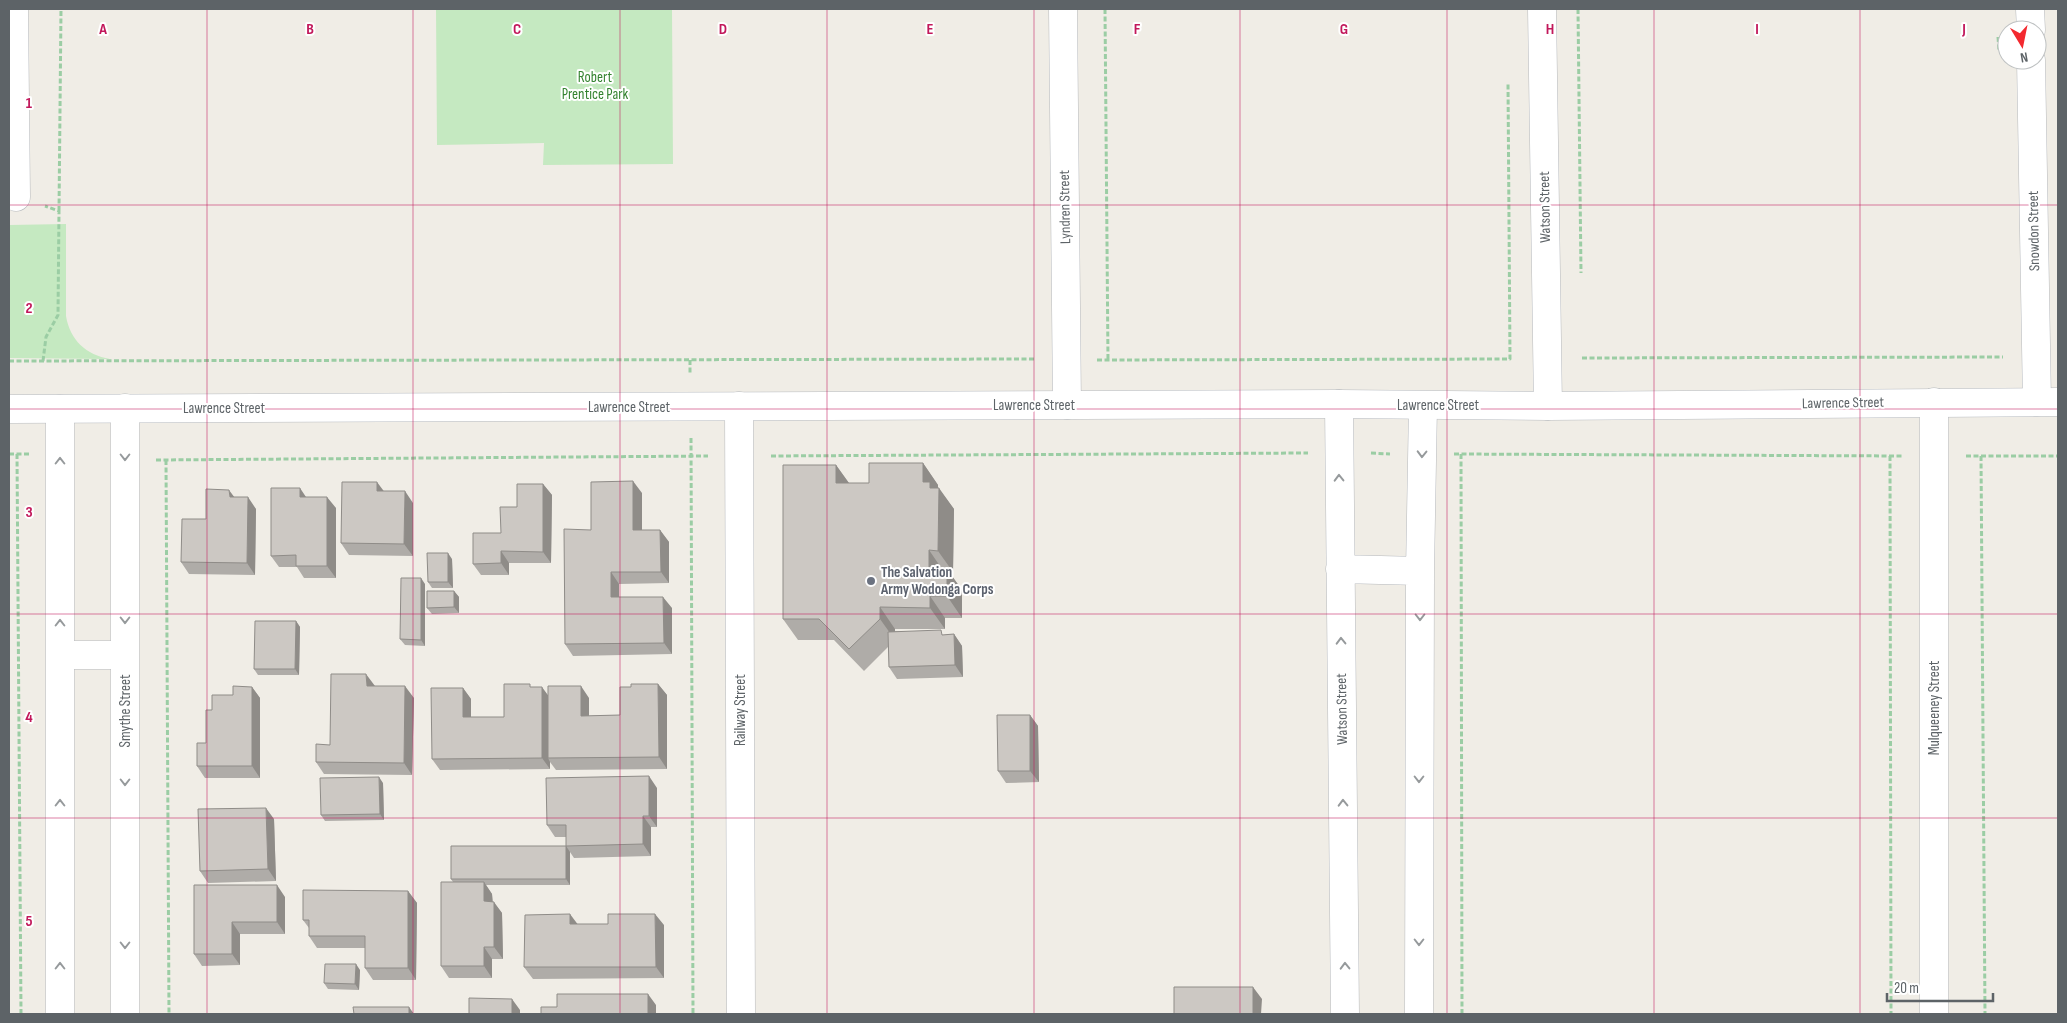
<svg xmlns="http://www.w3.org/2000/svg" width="2067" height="1023" font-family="'Sofia Sans Condensed',sans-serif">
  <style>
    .green { fill: #c5e9c1 }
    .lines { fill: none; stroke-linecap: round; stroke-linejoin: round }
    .minor-casing { stroke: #b6b9bd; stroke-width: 29 }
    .tertiary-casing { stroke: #b6b9bd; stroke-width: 29 }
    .secondary-casing { stroke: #b7bbc0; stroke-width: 29 }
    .path { stroke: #9bcda4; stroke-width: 3; stroke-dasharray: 5 2.5; stroke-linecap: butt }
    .minor { stroke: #fff; stroke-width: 28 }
    .tertiary { stroke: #fff; stroke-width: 28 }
    .secondary { stroke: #fff; stroke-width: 28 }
    .wall { fill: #afaca8 }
    .shaded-wall { fill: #8f8c88 }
    .building { fill: #ccc8c3; stroke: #8f8c88 }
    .oneway { stroke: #969a9c }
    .grid { fill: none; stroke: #c2185b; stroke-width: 1; stroke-opacity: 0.55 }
    .worship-dot { fill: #6b7280; stroke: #fff; stroke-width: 2 }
    .labels { text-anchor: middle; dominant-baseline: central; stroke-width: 4; stroke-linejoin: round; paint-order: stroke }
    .park-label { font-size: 15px; fill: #348330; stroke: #fff }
    .street-label { font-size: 15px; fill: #5d6367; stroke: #fff }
    .worship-label { font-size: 15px; font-weight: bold; fill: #5b616d; stroke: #fff; text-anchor: start }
    .grid-label { font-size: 16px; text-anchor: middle; font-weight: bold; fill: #c2185b; stroke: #fff; stroke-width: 4; stroke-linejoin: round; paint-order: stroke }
  </style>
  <rect width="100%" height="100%" fill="#f0ede6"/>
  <path class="green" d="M436,9H672L673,164L543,165L544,143L437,145Z
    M66,224V316C70,340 86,355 110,359L9,358V225Z"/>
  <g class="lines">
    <defs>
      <path id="minor" d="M14,9L16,197
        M1063,9L1067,405
        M1542,9L1548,406
        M2030,9L2031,30
        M2031,60L2037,402
        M1934,402V1014
        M739,406L741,1014"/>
      <path id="tertiary" d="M1339,404L1345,1014
        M1340,569L1420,571
        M60,655H125
        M60,1014V409
        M125,1014V408
        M1419,1014L1420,571L1423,406"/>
      <path id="secondary" d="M9,409L1339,404L1548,406L2058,402"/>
    </defs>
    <use href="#minor" class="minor-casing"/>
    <use href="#tertiary" class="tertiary-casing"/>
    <use href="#secondary" class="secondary-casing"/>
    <path class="path" d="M1105,9L1108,360
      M1578,9L1581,273
      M1998,37L1999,51
      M59,211L61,9
      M1582,358L2003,357
      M690,360V374
      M1097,360L1510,359L1508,83
      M9,361L1036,359
      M43,361L46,337L58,315L59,211L45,206
      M691,438L693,1014
      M1371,453L1390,454
      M9,454H29
      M17,454L21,1014
      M1454,454L1903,456
      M1461,454L1462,1014
      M771,456L1308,453
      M1890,456L1891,1014
      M1966,456H2058
      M1981,456L1985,1014
      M156,460L708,456
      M166,460L169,1014"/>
    <use href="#minor" class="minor"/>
    <use href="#tertiary" class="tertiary"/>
    <use href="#secondary" class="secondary"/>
  </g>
  <path class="wall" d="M923,463L938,485V488L954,509L953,572H949L962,590V618H945V629H895V631L944,635L954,634L962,646L963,677L897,679L889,667L888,647L864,671L834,640H798L783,619L836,465L849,483H869Z
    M543,484L552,495L551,563H509V575H481L473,564L501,533L517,507Z
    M642,493V530H660L669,542V583L619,584V597L672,608V654L573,656L565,644L591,530Z
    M234,497L256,509L255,575L189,574L181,562L206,519Z
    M306,497L336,508V578H304L297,567H279L271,556Z
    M413,503V556L349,555L341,543Z
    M452,559L453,588H432L428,582Z
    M425,584V646L405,645L400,639Z
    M454,591L459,597V613L432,614L427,608Z
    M296,621L300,627L299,675H258L254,669Z
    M658,684L667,695V769L556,770L550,762V769L440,770L432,759L463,688L471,699V717H504L548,695L589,698V716L620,715L631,687Z
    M375,686L414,698L412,775L324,774L316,762L330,745Z
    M252,687L260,698V778H205L197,766L206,743L212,710L233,695Z
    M1030,715L1038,726L1039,782L1006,783L998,771Z
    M383,783L384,820L325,821L321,815Z
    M657,788V827H651V856L574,858L566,846V837H555L547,825Z
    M274,819L276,881L208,883L200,871Z
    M566,846L570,852V885H486L492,894L493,902L502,913L503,959H492V978H449L441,966L453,882L451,879Z
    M194,885L285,897V934H240V965L202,966L194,954Z
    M408,891L417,903L416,980H373L365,968V948H317L309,936V928L303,920Z
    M577,924L664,925V978L533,979L524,967Z
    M360,970L359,990L328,989L324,983Z"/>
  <path class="shaded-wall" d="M923,463L938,485V494L939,488L954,509L953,572L938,551L923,482Z
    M836,465L851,486L836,483Z
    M633,481L642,493V542L633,530Z
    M377,482L386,494L377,491Z
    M543,484L552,495L551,563L543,552Z
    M300,488L308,500L300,497Z
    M229,490L238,502L230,497Z
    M405,491L413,503V556L404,544Z
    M248,497L256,509L255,575L247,563Z
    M327,497L336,508V578L327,566Z
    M660,530L669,542V583L661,572Z
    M929,550L944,572L929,568Z
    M501,551L509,563V575L501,563Z
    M448,553L452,559L453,588L448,582Z
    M947,569L962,590V618L947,596Z
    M611,572L619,584V609L611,597Z
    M421,578L425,584V646L421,640Z
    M454,591L459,597V613L454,607Z
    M930,596L945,618V629L930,608Z
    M663,597L672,608V654L664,643Z
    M880,607L895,629V640L880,619Z
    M296,621L300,627L299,675L295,669Z
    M954,634L962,646L963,677L955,665Z
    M366,674L375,686H367Z
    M658,684L667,695V769L659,757Z
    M405,686L414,698L412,775L404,763Z
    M581,686L589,698V727L581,716Z
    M252,687L260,698V778L252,766Z
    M542,687L550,698L548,758L550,762V769L542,758Z
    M463,688L471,699V729L463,717Z
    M1030,715L1038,726L1039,782L1030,771Z
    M649,776L657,788V827L649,816Z
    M379,777L383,783L384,820L380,814Z
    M266,808L274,819L276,881L268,869Z
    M643,816L651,827V856L643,844Z
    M566,846L570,852V885L566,879Z
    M484,882L492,894L493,913L484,901Z
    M277,885L285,897V934L277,922Z
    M408,891L417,903L416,980L408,968Z
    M494,902L502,913L503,959L494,947Z
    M570,914L579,926L570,924Z
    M655,914L664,925V978L656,967Z
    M232,922L240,934V965L232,954Z
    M484,947L492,959V978L484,966Z
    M356,964L360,970L359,990L355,984Z
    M1253,987L1262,999L1261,1014H1253Z
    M648,994L656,1005V1014H648Z
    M512,999L520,1010V1014H512Z
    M409,1007L414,1014H409Z"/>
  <path class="building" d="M869,463H923V482H930V488H939L938,551L929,550V568L947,569V596H930V608L880,607V619L849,649L819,619H783V465H836V483H869Z
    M633,481V530H660L661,572H611V597H663L664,643L565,644L564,529L591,530V482Z
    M342,482H377V491H405L404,544L341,543Z
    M517,484H543V552L501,551V563L473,564V533H501L500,507H517Z
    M271,488H300V497H327V566H296V555L271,556Z
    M206,489L229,490L230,497H248L247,563L181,562L182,519H206Z
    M427,553H448V582H428Z
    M401,578H421V640L400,639Z
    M427,591H454V607L427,608Z
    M255,621H296L295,669H254Z
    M941,630L942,635L954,634L955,665L889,667L888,632Z
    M331,674H366L367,686H405L404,763L316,762V744L330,745Z
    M504,684H530V687H542V758L432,759L431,688H463V717H504Z
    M631,684H658L659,757L548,758V686H581V716L620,715V687H631Z
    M233,686L252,687V766H197V743H206V710H212V695H233Z
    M997,715H1030V771H998Z
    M649,776V816H643V844L566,846V825H547L546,778Z
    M379,777L380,814L321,815L320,778Z
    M266,808L268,869L200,871L198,809Z
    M451,846H566V879H451Z
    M441,882H484V901L494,902V947H484V966H441Z
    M194,885H277V922H232V954H194Z
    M303,890L408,891V968H365V936H309V920H303Z
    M570,914V924H608V914H655L656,967H524L525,915Z
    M325,964H356L355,984L324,983Z
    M1174,987H1253V1014H1174Z
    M557,994H648V1014H541V1007H557Z
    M469,998L512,999V1014H469Z
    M353,1007H409V1014H354Z"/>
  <defs><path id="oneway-chevron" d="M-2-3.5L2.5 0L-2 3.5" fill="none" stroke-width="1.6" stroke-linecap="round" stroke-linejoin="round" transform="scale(1.25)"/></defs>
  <g class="oneway">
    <use href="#oneway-chevron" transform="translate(1422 454) rotate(91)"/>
    <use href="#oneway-chevron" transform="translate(125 457) rotate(90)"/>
    <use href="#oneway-chevron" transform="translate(60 461) rotate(-90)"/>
    <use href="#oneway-chevron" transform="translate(1339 478) rotate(-91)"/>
    <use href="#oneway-chevron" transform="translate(1420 617) rotate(90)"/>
    <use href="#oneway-chevron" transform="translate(125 620) rotate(90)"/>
    <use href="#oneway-chevron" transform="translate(60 623) rotate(-90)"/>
    <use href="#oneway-chevron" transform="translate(1341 641) rotate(-91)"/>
    <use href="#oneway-chevron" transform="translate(1419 779) rotate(90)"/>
    <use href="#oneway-chevron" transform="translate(125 782) rotate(90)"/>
    <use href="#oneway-chevron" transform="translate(60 803) rotate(-90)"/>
    <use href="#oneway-chevron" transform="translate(1343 803) rotate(-91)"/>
    <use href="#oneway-chevron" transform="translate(1419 942) rotate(90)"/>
    <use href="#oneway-chevron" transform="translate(125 945) rotate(90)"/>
    <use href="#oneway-chevron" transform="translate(60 966) rotate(-90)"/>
    <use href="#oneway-chevron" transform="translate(1345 966) rotate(-91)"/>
  </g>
  <path class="grid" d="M207,9V1014M413,9V1014M620,9V1014M827,9V1014M1034,9V1014M1240,9V1014M1447,9V1014M1654,9V1014M1860,9V1014M9,205H2058M9,409H2058M9,614H2058M9,818H2058"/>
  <circle class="worship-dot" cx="871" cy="581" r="5"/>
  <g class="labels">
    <g class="park-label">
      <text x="595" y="77">Robert<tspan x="595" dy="17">Prentice Park</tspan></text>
    </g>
    <g class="street-label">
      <text transform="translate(1065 207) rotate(-91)">Lyndren Street</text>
      <text transform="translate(1545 207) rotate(-91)">Watson Street</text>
      <text transform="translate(2034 231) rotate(-91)">Snowdon Street</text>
      <text transform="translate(1843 403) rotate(-1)">Lawrence Street</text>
      <text x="1034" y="405">Lawrence Street</text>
      <text x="1438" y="405">Lawrence Street</text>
      <text x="629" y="407">Lawrence Street</text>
      <text x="224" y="408">Lawrence Street</text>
      <text transform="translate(1934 708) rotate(-90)">Mulqueeney Street</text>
      <text transform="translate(1342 709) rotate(-91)">Watson Street</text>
      <text transform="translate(740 710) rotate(-90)">Railway Street</text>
      <text transform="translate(125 711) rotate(-90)">Smythe Street</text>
    </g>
    <g class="worship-label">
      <text x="881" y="572">The Salvation<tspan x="881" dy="17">Army Wodonga Corps</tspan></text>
    </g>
  </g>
  <g class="grid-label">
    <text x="103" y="34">A</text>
    <text x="310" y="34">B</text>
    <text x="517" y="34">C</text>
    <text x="723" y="34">D</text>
    <text x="930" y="34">E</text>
    <text x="1137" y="34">F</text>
    <text x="1344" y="34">G</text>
    <text x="1550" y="34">H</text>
    <text x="1757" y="34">I</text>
    <text x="1964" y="34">J</text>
    <text x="29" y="108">1</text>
    <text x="29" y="313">2</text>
    <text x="29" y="517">3</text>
    <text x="29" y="722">4</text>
    <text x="29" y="926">5</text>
  </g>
  <rect width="2067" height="1023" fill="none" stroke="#5d6367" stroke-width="20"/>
  <g transform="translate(2022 45) rotate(170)"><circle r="24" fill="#ffffff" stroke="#bec1c2"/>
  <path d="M0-4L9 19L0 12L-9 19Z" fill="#f3292f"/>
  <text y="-8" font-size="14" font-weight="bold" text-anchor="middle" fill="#5d6367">N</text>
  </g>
  <path d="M1887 993v8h106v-8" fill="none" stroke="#5d6367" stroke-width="2.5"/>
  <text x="1894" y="993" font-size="15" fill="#5d6367" stroke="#ffffff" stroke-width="4" paint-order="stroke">20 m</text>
</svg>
